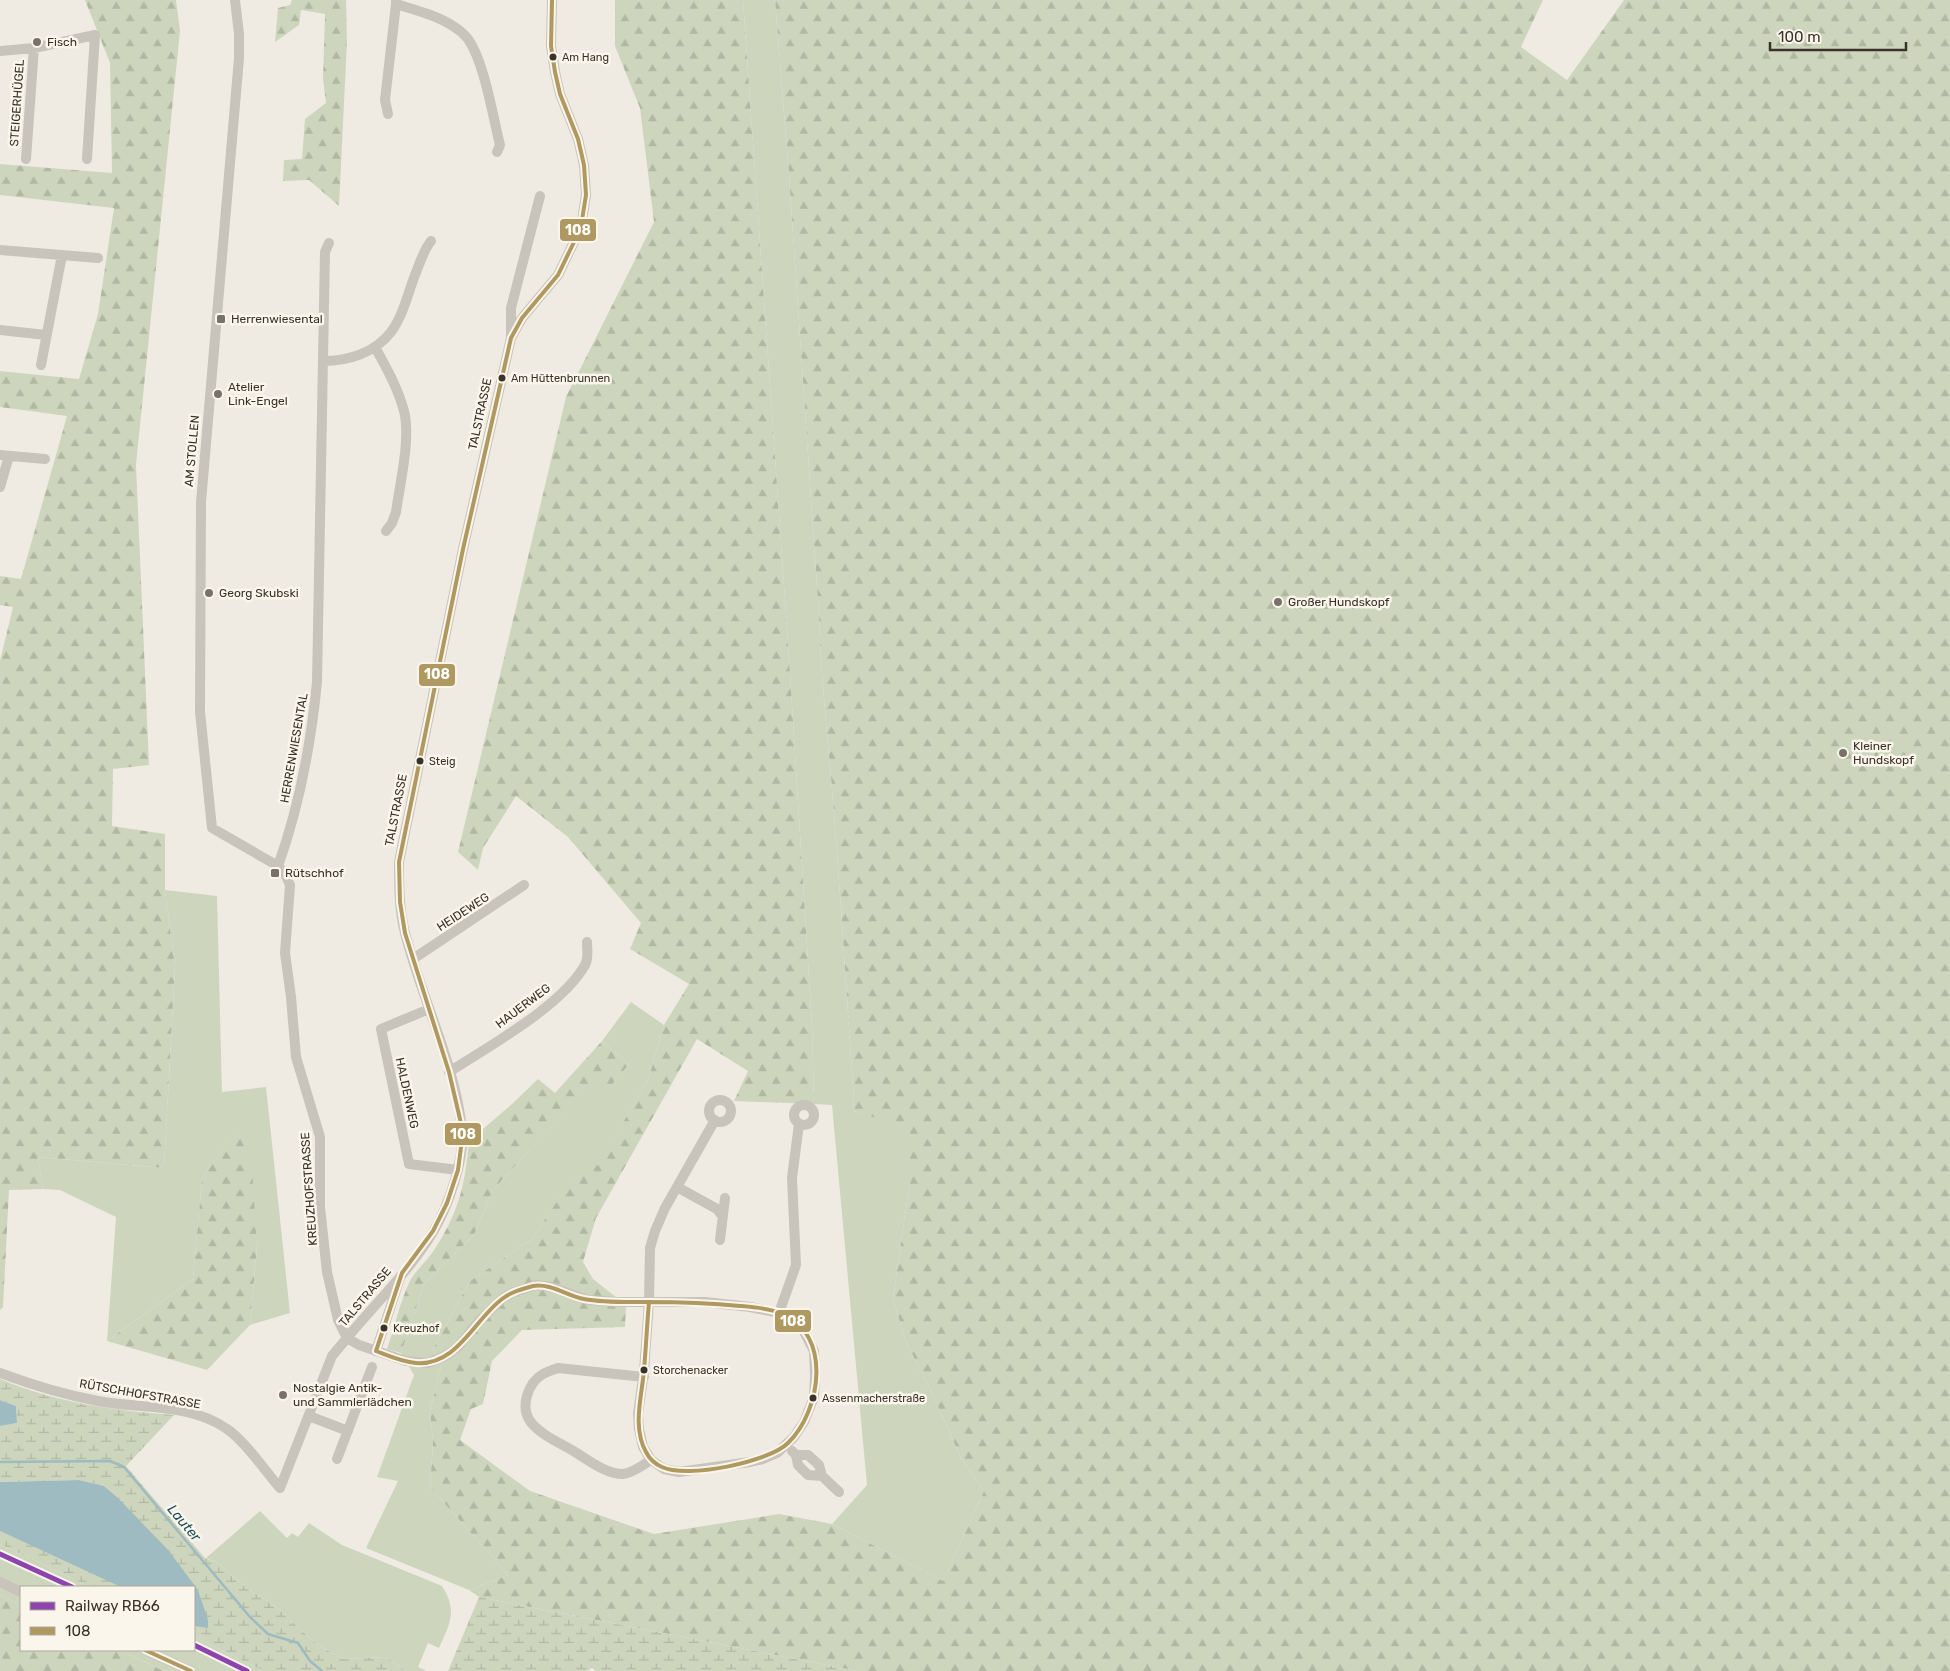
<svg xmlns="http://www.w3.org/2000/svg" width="1950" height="1671" font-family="Rubik,sans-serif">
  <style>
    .green { fill: #cdd6bc }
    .forest { fill: url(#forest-firs) }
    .wetland { fill: url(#wetland-marsh) }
    .water { fill: #9ebbc1 }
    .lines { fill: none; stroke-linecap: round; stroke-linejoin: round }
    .stream { stroke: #9ebbc1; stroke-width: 2.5 }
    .minor { stroke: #c8c3bb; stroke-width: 10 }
    .bus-1-casing { stroke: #fbf6eb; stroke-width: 8 }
    .bus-1 { stroke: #b09961; stroke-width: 4 }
    .rail-1-casing { stroke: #fbf6eb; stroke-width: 9 }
    .rail-1 { stroke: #8e44ad; stroke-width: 5 }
    .poi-dot { fill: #79726a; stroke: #fbf6eb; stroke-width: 2 }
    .bus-dot { fill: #3a3129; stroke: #fbf6eb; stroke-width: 2 }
    .labels { text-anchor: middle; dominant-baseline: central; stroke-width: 5; stroke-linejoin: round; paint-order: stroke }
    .bus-label { font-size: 11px; fill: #3a3129; stroke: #fbf6eb; text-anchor: start }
    .poi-label { font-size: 12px; fill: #3a3129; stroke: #fbf6eb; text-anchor: start }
    .street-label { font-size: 12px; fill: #3a3129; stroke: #fbf6eb }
    .water-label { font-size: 14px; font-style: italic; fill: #1d4e5d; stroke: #fbf6eb }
    .line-badge { stroke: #fbf6eb; stroke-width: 2 }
    .badge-label { font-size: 14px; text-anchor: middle; font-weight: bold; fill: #fff }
  </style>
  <defs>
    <pattern id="forest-firs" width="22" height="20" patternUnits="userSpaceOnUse" patternTransform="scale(1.25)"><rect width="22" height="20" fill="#cdd6bc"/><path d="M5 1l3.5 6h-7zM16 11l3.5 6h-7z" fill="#b1b8a2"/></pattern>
    <pattern id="wetland-marsh" width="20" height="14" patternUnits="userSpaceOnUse" patternTransform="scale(1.25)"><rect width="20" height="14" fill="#cdd6bc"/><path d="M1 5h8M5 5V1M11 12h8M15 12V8" fill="none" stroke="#b1b8a2"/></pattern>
  </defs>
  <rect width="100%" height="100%" fill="#efebe3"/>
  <path class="green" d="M743,0H775L789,175L819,616C821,678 828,739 833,801C841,901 847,1001 854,1101L853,1111L910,1127V1180L893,1299L906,1342L932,1393L961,1458L984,1491L943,1581L832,1524L867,1485L832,1105L814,1104L812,1025L789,657Z
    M165,890L217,896L222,1092L266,1087L290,1313L250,1325L257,1246L238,1130L202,1178L193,1279L107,1341L116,1217L60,1190L43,1189L38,1157L164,1168L175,966Z
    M631,1002L664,1025L648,1080L598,1166L576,1174L532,1239L470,1281L433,1349L441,1367L430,1411L433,1442L430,1487L508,1575L469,1590L366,1548L398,1481L377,1477L414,1375L401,1353L424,1284L474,1235L493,1190L597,1075L610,1086L629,1064L602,1041Z
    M260,1511L287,1538L292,1533L298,1537L309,1523L342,1545L442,1586C458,1611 450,1623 439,1648L428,1643L418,1667L427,1671H406L386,1657L343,1659L318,1645L275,1606L245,1587L218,1563L206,1558Z
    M0,1544L90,1587H21V1605L0,1595Z
    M194,1637L264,1671H164L119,1650H194Z"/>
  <path class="forest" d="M85,0H176L180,31L136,465L149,765L113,769L112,826L165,834V890L175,966L164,1168L38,1157L43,1189L9,1190L3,1307L0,1310V661L13,607L0,605V576L21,579L67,416L0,407V371L79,379L98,314L114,208L0,195V164L112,173L110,63Z
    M292,0H346L347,42L339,206L309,180L283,181L284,160L302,159L305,119L326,103L323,79L325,14L301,10L299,25L275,42L278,8L290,5Z
    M615,0H743L789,657L812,1025L814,1104L734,1101L748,1071L697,1039L596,1218L583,1262L593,1279L626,1305L625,1327L522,1330L492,1361L483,1404L471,1409L460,1440L530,1491L654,1534L779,1514L832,1524L943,1581L984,1491L961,1458L932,1393L906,1342L893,1299L910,1180V1128L853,1111L854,1101C847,1001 841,901 833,801C828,739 821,678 819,616L789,175L775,0H1543L1521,47L1567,80L1624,0H1950V1671H857L479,1597L469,1590L508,1575L430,1487L433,1442L430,1411L441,1367L433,1349L470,1281L532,1239L576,1173L598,1165L648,1080L664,1025L689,984L630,949L641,923L568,837L516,796L483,848L478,870L458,852L566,397L654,222L640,108L615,46Z
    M602,1041L629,1064L610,1087L597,1076L493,1190L474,1235L424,1284L401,1353L387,1349C394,1329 400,1302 409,1283C414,1272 425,1263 432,1253C458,1215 465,1186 469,1141L512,1104L538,1079L555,1093Z
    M238,1129L252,1169L257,1246L250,1325L207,1370L107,1341L193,1279L202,1178Z
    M0,1595L21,1605V1650H119L164,1671H0Z"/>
  <path class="wetland" d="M0,1379C57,1403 112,1410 174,1415L126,1466L205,1558L218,1563L245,1587L275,1606L318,1645L343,1659L386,1657L406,1671H264L194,1637V1626L208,1627L198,1590L117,1497L104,1486L79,1480L0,1482V1426L17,1423L16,1406L0,1400Z
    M0,1531L110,1581L121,1587H90L0,1544Z
    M479,1597L857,1671H596L592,1668L587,1671H448Z"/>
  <path class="water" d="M0,1400L16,1406L17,1423L0,1426Z
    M79,1480L104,1486L117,1497L169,1551L198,1590L208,1620V1628L194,1626V1587H121L0,1531V1482Z"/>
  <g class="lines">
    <path class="stream" d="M0,1462L110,1461L124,1467L250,1617L268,1634L298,1643L310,1661L322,1671"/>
    <path class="minor" d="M396,0V4C415,10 436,15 453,26C458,29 464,34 468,39C484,61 493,117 500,145L497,152
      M552,0L551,46L555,72L560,94L578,139L584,165L586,195L582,220L575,240L558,275L522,318L511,338L463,549L399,862C399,885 399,910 405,933C421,997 456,1066 462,1130C465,1159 448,1207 433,1232C412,1268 374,1305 347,1338L359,1345L406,1361L428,1363L443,1357L457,1348L480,1320L504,1297L514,1292L536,1285L551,1287L588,1300L617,1302H705L750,1307L779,1313L802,1328L814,1351L815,1375L814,1397L804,1422L794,1437L777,1453L763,1459L750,1462L679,1472L664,1469L651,1460L643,1447L639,1429L638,1414L644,1371L649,1302L650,1248L655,1231L665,1208L715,1120
      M0,51L34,48L95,35L87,159
      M388,114L385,100L396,4
      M26,159L34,48
      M0,250L98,258
      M0,330L46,335
      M511,337V308L540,196
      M375,347C386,367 398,388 404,411C411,438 400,483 396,512L392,523L386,531
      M323,361C348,361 375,353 391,332C403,316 408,293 415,275C420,263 423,251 431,241
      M41,365L62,255
      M0,455L45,459
      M0,487L9,456
      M278,866C299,807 311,744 317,682L325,252L329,243
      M413,959L524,885
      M429,1009L381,1029L409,1164L458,1170
      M449,1072C489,1046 562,1006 585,965C589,958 587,949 587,942
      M709 1111a11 11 0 1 1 22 0a11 11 0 1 1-22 0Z
      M794 1115a10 10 0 1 1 20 0a10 10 0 1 1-20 0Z
      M677,1187L717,1209L723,1217
      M720,1240L725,1198
      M779,1313L796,1265L792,1178L799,1124
      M376,1351L400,1278
      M0,1373C32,1385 65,1395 98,1401C140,1409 191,1403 227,1429C245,1441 265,1471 280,1488L332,1356L347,1338L338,1320L327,1272L320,1207V1137L296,1057L291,997L285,953L290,885L285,874L278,866L212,828L200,712L201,502L239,58V34L235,0
      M644,1377L558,1368C553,1370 548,1371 543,1374C528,1383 520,1406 530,1421C540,1435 561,1443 575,1452C588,1460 606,1474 623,1474C633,1473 643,1465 651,1460
      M309,1416L348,1431
      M792,1451L796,1455L798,1465L808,1475L822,1476
      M796,1455H808L819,1465L822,1476L839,1492
      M337,1459L372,1367
      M0,1582L21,1592
      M145,1650L191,1671"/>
    <defs>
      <path id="bus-1" d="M649,1302C679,1302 709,1303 740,1306C753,1307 768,1308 781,1313C833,1334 821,1411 788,1443C769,1462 687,1479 662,1467C655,1464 649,1458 646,1452C632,1427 642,1396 644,1370C646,1347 647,1325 649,1302Z
        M376,1351L402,1273L433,1231L447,1203L458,1170L463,1132L449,1072L405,933L400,902L399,862L463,549L511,338L522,318L558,275L575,240L582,220L586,195L584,165L578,139L560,94L555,72L551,46L552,0
        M376,1351C389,1356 402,1362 416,1363C457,1366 474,1320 502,1299C511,1292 522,1289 533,1286C551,1283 567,1296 584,1299C605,1303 628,1302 649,1302
        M145,1650L191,1671"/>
    </defs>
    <use href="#bus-1" class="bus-1-casing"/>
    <use href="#bus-1" class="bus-1"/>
    <defs>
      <path id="rail-1" d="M0,1554L72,1587
        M194,1645L247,1671"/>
    </defs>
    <use href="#rail-1" class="rail-1-casing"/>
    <use href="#rail-1" class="rail-1"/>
  </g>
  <g class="poi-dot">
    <circle cx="37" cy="42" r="5"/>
    <rect x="216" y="314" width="10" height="10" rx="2.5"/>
    <circle cx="218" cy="394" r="5"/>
    <circle cx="209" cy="593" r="5"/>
    <circle cx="1278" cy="602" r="5"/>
    <circle cx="1843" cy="753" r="5"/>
    <rect x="270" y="868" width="10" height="10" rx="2.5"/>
    <circle cx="283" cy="1395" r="5"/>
  </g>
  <g class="bus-dot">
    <circle cx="553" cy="57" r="4.5"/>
    <circle cx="502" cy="378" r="4.5"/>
    <circle cx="420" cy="761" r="4.5"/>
    <circle cx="384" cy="1328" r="4.5"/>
    <circle cx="644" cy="1370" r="4.5"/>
    <circle cx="813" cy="1398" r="4.5"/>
  </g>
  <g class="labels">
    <g class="bus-label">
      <text x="562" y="57">Am Hang</text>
      <text x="511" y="378">Am Hüttenbrunnen</text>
      <text x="429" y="761">Steig</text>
      <text x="393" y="1328">Kreuzhof</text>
      <text x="653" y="1370">Storchenacker</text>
      <text x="822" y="1398">Assenmacherstraße</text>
    </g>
    <g class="poi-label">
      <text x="47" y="42">Fisch</text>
      <text x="231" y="319">Herrenwiesental</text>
      <text x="228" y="387">Atelier<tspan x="228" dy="14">Link-Engel</tspan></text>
      <text x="219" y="593">Georg Skubski</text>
      <text x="1288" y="602">Großer Hundskopf</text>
      <text x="1853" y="746">Kleiner<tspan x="1853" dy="14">Hundskopf</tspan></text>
      <text x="285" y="873">Rütschhof</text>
      <text x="293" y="1388">Nostalgie Antik-<tspan x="293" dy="14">und Sammlerlädchen</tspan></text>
    </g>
    <g class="street-label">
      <text transform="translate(17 103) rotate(-86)">STEIGERHÜGEL</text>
      <text transform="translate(480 414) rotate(-78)">TALSTRASSE</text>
      <text transform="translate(192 451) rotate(-85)">AM STOLLEN</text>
      <text transform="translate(294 748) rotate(-80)">HERRENWIESENTAL</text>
      <text transform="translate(396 810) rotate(-79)">TALSTRASSE</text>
      <text transform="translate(463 912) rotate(-33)">HEIDEWEG</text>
      <text transform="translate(523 1006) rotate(-37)">HAUERWEG</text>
      <text transform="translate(407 1093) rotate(78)">HALDENWEG</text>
      <text transform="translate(309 1189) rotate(-94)">KREUZHOFSTRASSE</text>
      <text transform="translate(365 1297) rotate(-50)">TALSTRASSE</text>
      <text transform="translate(140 1394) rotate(10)">RÜTSCHHOFSTRASSE</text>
    </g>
    <g class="water-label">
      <text transform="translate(184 1523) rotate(50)">Lauter</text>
    </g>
  </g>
  <g class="line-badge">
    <rect x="559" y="218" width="38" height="24" rx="5" fill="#b09961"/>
    <rect x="418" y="663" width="38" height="24" rx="5" fill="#b09961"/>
    <rect x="444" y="1122" width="38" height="24" rx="5" fill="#b09961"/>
    <rect x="774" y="1309" width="38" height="24" rx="5" fill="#b09961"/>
  </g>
  <g class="badge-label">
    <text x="578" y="235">108</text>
    <text x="437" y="679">108</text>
    <text x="463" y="1139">108</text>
    <text x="793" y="1326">108</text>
  </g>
  <rect x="20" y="1586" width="175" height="65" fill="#fbf6eb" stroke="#aea79d"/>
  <rect x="30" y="1602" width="25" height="8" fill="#8e44ad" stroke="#aea79d"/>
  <text x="65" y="1611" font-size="15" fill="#3a3129">Railway RB66</text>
  <rect x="30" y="1627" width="25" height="8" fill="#b09961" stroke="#aea79d"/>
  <text x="65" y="1636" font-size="15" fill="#3a3129">108</text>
  <path d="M1770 42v8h136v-8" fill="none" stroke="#3a3129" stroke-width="2.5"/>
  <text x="1778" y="42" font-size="15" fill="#3a3129" stroke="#fbf6eb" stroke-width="4" paint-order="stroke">100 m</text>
</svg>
